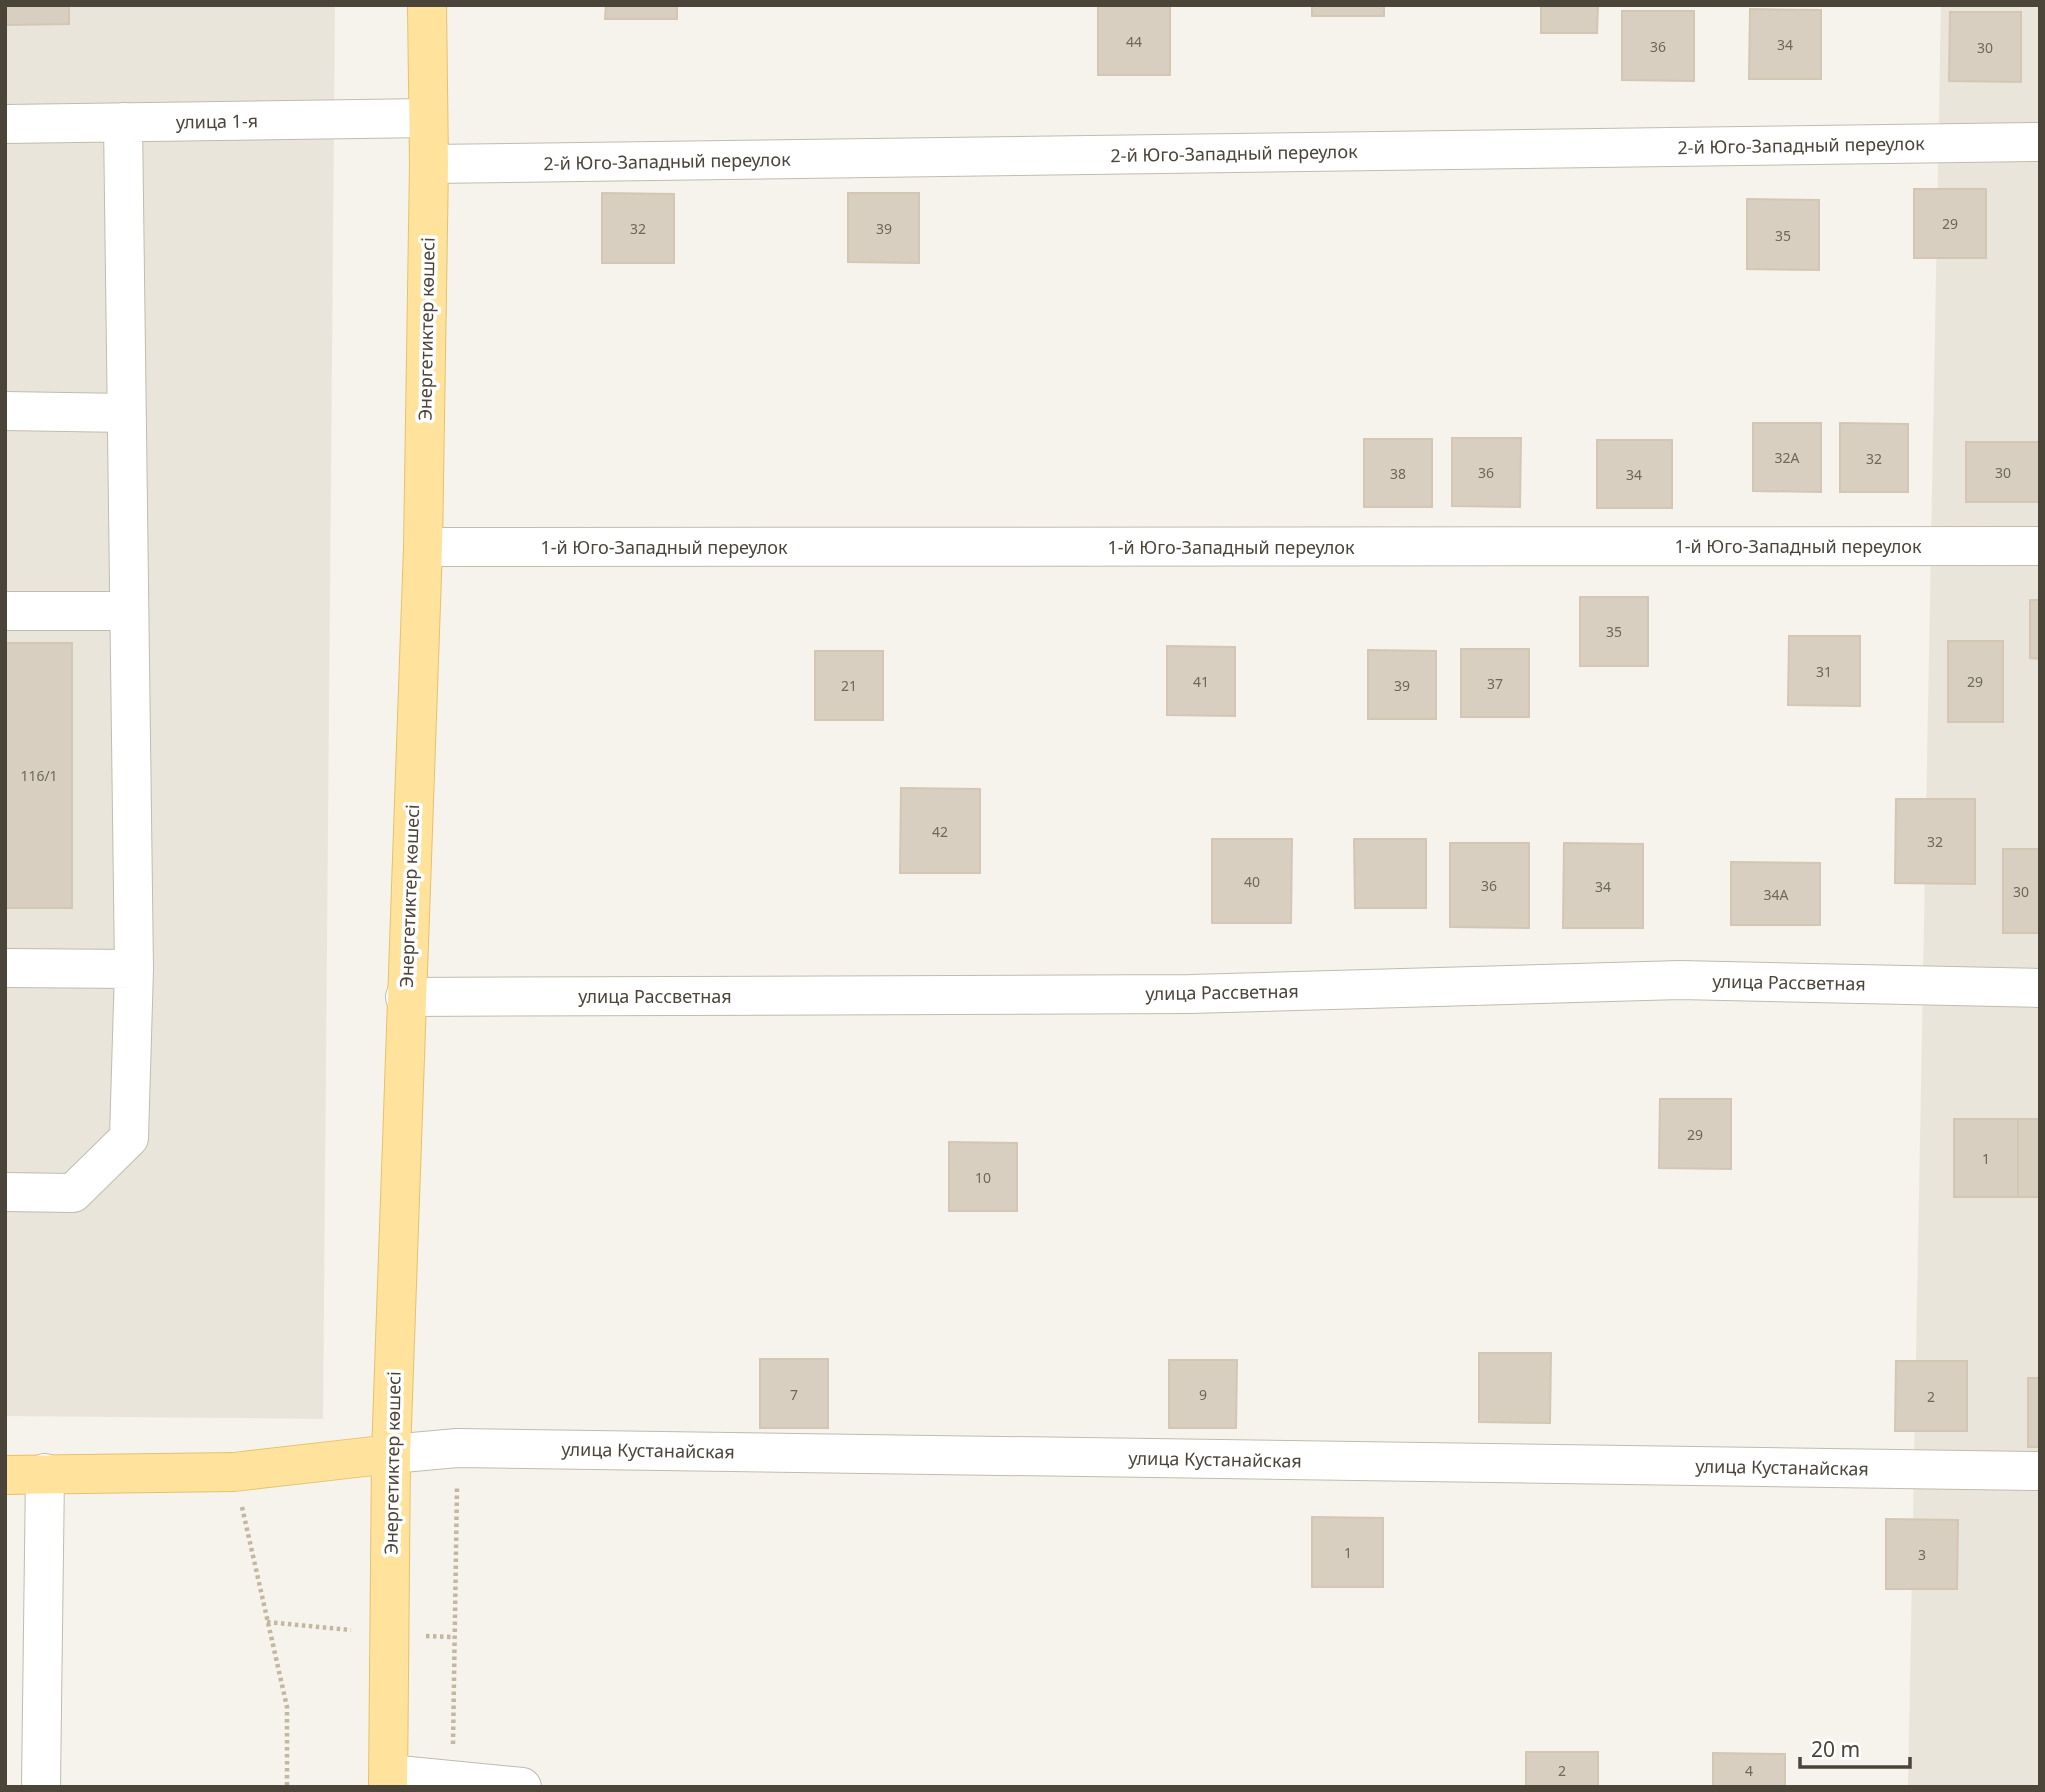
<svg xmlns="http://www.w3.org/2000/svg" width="2045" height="1792" font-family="'Noto Sans',sans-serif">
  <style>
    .residential { fill: #eae5da }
    .building { fill: #d8cfc1; stroke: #d3c7b4; stroke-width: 2 }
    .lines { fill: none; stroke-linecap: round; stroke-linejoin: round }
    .minor-casing { stroke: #c2bbae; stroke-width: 40 }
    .major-casing { stroke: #e6c16a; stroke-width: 40 }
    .path { stroke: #c4b79f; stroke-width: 4.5; stroke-dasharray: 3.5 3.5; stroke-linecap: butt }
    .minor { stroke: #fff; stroke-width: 38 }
    .major { stroke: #ffe39c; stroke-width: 38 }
    .labels { text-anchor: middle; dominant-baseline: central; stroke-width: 7; stroke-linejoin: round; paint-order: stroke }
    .number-label { font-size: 14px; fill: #6e675b }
    .street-label { font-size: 18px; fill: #4b4439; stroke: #fff }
  </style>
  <rect width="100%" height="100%" fill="#f6f3ec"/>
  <path class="residential" d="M5,5H335L323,1419L5,1416Z
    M1941,5H2040V1787H1908Z"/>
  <path class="building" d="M5,5H69V24L6,25Z
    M606,5H677V19H605Z
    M1312,5H1384V16H1312Z
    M1541,5H1598L1597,33H1541Z
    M1098,6H1170V75H1098Z
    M1750,9L1821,10V79H1749Z
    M1622,11H1694V81L1622,80Z
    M1950,12H2021V82L1949,81Z
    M1914,189H1986V258H1914Z
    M602,193L674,194V263H602Z
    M848,193H919V263L848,262Z
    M1747,199L1819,200V270L1747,269Z
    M1753,423H1821V492L1753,491Z
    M1840,423L1908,424V492H1840Z
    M1452,438H1521L1520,507L1452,506Z
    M1364,439H1432V507H1364Z
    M1597,440H1672V508H1597Z
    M1966,442H2040V502H1966Z
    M1580,597H1648V666H1580Z
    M2030,600H2040V659L2030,658Z
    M1789,636H1860V706L1788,705Z
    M1948,641H2003V722H1948Z
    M5,643H72V908H5Z
    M1167,646L1235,647V716L1167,715Z
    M1461,649H1529V717H1461Z
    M1368,650L1436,651V719H1368Z
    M815,651H883V720H815Z
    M901,788L980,789V873H900Z
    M1896,799H1975V884L1895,883Z
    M1212,839H1292L1291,923H1212Z
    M1354,839H1426V908H1355Z
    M1450,843H1529V928L1450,927Z
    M1564,843L1643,844V928H1563Z
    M2003,849H2040V933H2003Z
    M1731,862L1820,863V925H1731Z
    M1660,1099H1731V1169L1659,1168Z
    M1954,1119H2018V1197H1954Z
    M2018,1119H2040V1197H2018Z
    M949,1142L1017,1143V1211H949Z
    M1479,1353H1551L1550,1423L1479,1422Z
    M760,1359H828V1428H760Z
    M1169,1360H1237L1236,1428H1169Z
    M1896,1361H1967V1431H1895Z
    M2028,1378H2040V1447H2028Z
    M1312,1517L1383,1518V1587H1312Z
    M1886,1519L1958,1520L1957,1589H1886Z
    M1526,1752H1598V1787H1526Z
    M1713,1753L1785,1754V1787H1713Z"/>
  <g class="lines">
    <defs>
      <path id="minor" d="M5,124L428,118
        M429,164L2040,142
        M5,411L126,413
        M423,547L2040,546
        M5,611H128
        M5,968L134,969
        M405,997L1190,994L1680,980L2040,988
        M5,1192L73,1193L129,1138L134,969L123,122
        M391,1454L457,1448L2040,1471
        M389,1774L522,1787
        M41,1787L45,1473"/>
      <path id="major" d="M5,1475L234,1472L391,1454
        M388,1787L391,1454L423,547L429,164L427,5"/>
    </defs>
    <use href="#minor" class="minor-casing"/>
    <use href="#major" class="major-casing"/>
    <path class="path" d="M242,1507L287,1707V1787
      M267,1622L351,1630
      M426,1636L453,1637
      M453,1744L457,1487"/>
    <use href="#minor" class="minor"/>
    <use href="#major" class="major"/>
  </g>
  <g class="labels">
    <g class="number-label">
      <text x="1134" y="41">44</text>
      <text x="1785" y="44">34</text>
      <text x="1658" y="46">36</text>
      <text x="1985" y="47">30</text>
      <text x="1950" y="223">29</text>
      <text x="638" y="228">32</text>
      <text x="884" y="228">39</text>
      <text x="1783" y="235">35</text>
      <text x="1787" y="457">32А</text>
      <text x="1874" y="458">32</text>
      <text x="1486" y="472">36</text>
      <text x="2003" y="472">30</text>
      <text x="1398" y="473">38</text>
      <text x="1634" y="474">34</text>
      <text x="1614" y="631">35</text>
      <text x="1824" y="671">31</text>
      <text x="1201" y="681">41</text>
      <text x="1975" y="681">29</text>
      <text x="1495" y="683">37</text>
      <text x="849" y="685">21</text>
      <text x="1402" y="685">39</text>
      <text x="39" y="775">116/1</text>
      <text x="940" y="831">42</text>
      <text x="1935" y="841">32</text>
      <text x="1252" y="881">40</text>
      <text x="1489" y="885">36</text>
      <text x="1603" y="886">34</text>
      <text x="2021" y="891">30</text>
      <text x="1776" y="894">34А</text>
      <text x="1695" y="1134">29</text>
      <text x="1986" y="1158">1</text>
      <text x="983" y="1177">10</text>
      <text x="794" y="1394">7</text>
      <text x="1203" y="1394">9</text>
      <text x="1931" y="1396">2</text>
      <text x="1348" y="1552">1</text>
      <text x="1922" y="1554">3</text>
      <text x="1562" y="1770">2</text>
      <text x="1749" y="1770">4</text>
    </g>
    <g class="street-label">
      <text transform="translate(217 121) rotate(-1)">улица 1-я</text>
      <text transform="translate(1801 145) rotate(-1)">2-й Юго-Западный переулок</text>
      <text transform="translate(1234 153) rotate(-1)">2-й Юго-Западный переулок</text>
      <text transform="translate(667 161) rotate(-1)">2-й Юго-Западный переулок</text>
      <text transform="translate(426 329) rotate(-89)">Энергетиктер көшесі</text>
      <text x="1798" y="546">1-й Юго-Западный переулок</text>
      <text x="664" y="547">1-й Юго-Западный переулок</text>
      <text x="1231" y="547">1-й Юго-Западный переулок</text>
      <text transform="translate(409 896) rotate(-88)">Энергетиктер көшесі</text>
      <text transform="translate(1789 982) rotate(1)">улица Рассветная</text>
      <text transform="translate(1222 992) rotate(-1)">улица Рассветная</text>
      <text x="655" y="996">улица Рассветная</text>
      <text transform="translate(648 1450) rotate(1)">улица Кустанайская</text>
      <text transform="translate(1215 1459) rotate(1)">улица Кустанайская</text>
      <text transform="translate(392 1463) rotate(-89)">Энергетиктер көшесі</text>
      <text transform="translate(1782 1467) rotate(1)">улица Кустанайская</text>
    </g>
  </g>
  <rect width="2045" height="1792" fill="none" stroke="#4b4439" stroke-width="14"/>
  <path d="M1800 1757v10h110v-10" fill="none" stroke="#4b4439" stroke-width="3.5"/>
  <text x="1811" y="1757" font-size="21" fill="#4b4439" stroke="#ffffff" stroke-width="5" paint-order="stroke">20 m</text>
</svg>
